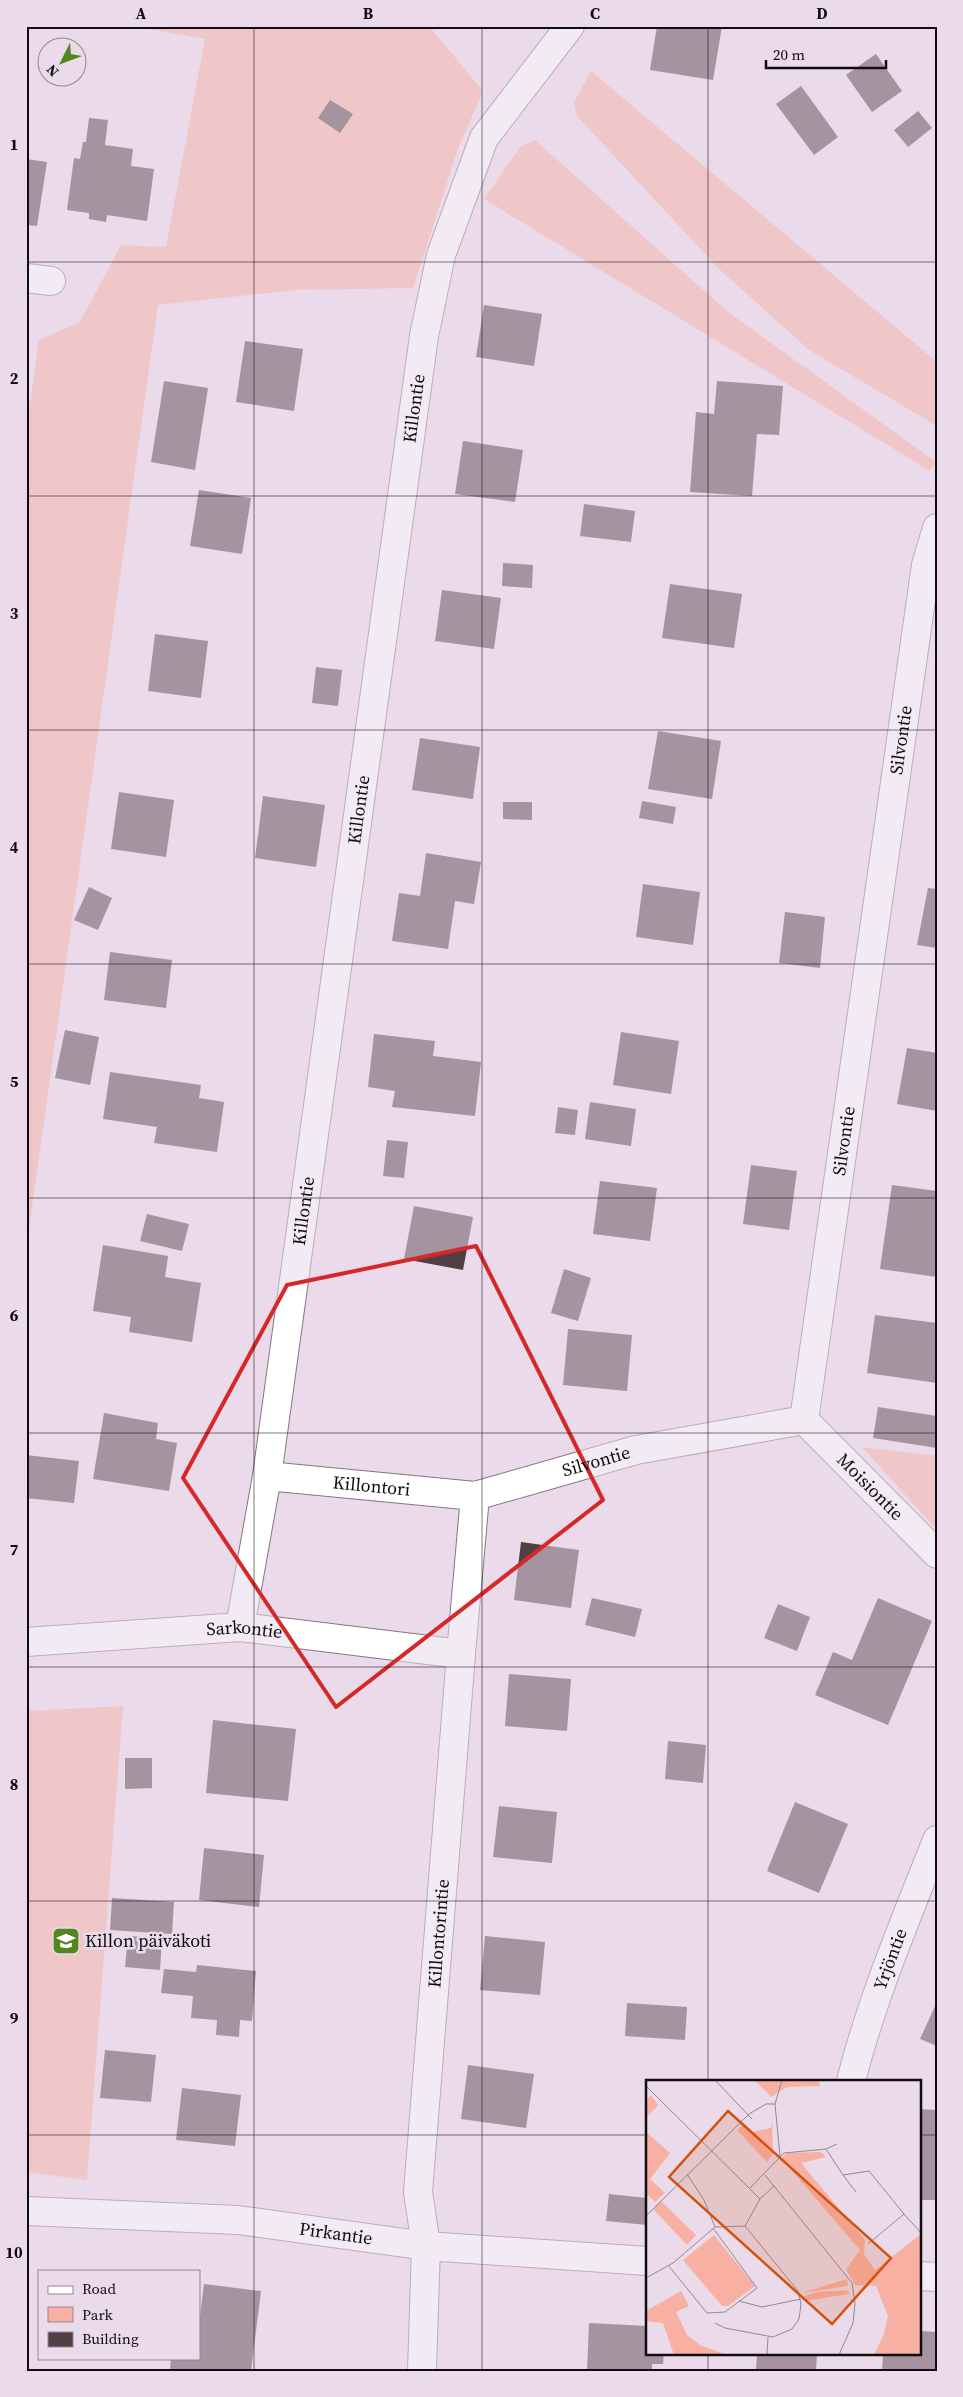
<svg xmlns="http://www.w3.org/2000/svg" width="963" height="2397" font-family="'Source Serif 4',serif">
	<rect width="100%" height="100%" fill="#eadaea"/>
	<path fill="#f8b0a2" d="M131 26H429L483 91 458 149 413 288 296 290 158 305 26 1251V431L39 340 80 322 121 245 166 247 205 39Z
		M591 71 937 362V426L809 350 719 269 577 116 574 102Z
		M535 140 728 312 936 462 930 471 484 199 521 146Z
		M862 1447 937 1456V1530Z
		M123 1706 87 2180 26 2172V1711Z"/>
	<path fill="#523f45" d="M657 26H722L713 80 650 70Z
		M876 54 902 91 872 112 846 75Z
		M801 86 838 137 814 155 776 104Z
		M330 100 353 114 340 133 318 118Z
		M918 111 932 128 908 147 894 130Z
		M89 118 108 120 105 145 133 149 131 166 154 169 147 221 107 215 106 222 89 219V213L67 210 74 158 80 159 83 142H86Z
		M26 159 47 162 37 226 26 225Z
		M484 305 542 314 534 366 476 357Z
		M245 341 303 349 294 411 236 402Z
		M164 381 208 388 195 470 151 462Z
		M717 381 783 386 779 435 757 434 752 496 690 492 696 412 714 414Z
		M463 441 523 450 515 502 455 494Z
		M199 490 251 498 242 554 190 546Z
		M584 504 635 511 631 542 580 536Z
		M503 563 533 565 532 588 502 586Z
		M670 584 742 594 734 648 662 638Z
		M442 590 501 598 494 649 435 641Z
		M155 634 208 641 201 698 148 691Z
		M316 667 342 670 338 706 312 703Z
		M658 731 721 741 712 799 648 789Z
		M420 738 480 747 473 799 412 790Z
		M119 792 174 800 166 857 111 849Z
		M263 796 325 805 316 867 255 858Z
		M642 801 676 807 673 824 639 818Z
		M503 802H532V820L503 819Z
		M426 853 481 862 474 904 455 901 448 949 392 941 399 893 420 896Z
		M643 884 700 892 693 945 636 937Z
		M89 887 112 898 98 930 74 920Z
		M928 888 937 889V948L917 945Z
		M785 912 825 917 820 968 779 963Z
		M110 952 172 960 166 1008 104 1000Z
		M65 1030 99 1037 90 1085 55 1078Z
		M621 1032 679 1041 671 1094 613 1085Z
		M374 1034 435 1041 433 1056 481 1062 475 1116 392 1107 395 1091 368 1087Z
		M907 1048 937 1053V1111L897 1104Z
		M110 1072 201 1085 199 1098 224 1102 217 1152 154 1143 157 1127 103 1119Z
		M590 1102 636 1109 631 1146 585 1139Z
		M558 1107 578 1110 575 1135 555 1133Z
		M387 1140 408 1142 404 1178 383 1176Z
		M751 1165 797 1171 789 1230 743 1224Z
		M600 1181 657 1188 650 1241 593 1234Z
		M892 1185 937 1191V1277L880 1269Z
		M414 1206 473 1217 463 1270 404 1259Z
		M147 1214 189 1224 182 1251 140 1241Z
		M103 1245 168 1256 165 1277 201 1283 192 1342 129 1332 131 1317 93 1311Z
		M564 1269 591 1278 578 1321 551 1313Z
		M875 1315 937 1323V1383L867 1373Z
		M568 1329 632 1335 627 1391 563 1385Z
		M878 1407 937 1416V1448L873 1438Z
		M104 1413 158 1423 156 1439 177 1443 169 1491 93 1479Z
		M26 1455 79 1461 74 1503 26 1498Z
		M521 1542 579 1550 571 1608 514 1600Z
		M592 1598 642 1609 635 1637 585 1625Z
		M878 1598 932 1621 888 1725 815 1695 833 1652 852 1660Z
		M778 1604 810 1617 797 1651 764 1638Z
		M509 1674 571 1679 567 1731 505 1726Z
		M213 1720 296 1729 288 1801 206 1793Z
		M668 1741 706 1745 703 1783 665 1779Z
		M125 1758H152V1788L125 1789Z
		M795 1802 848 1824 819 1893 767 1871Z
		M499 1806 557 1812 552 1863 493 1857Z
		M204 1848 264 1855 259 1907 199 1900Z
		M112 1898 174 1902 172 1934 110 1930Z
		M128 1936 162 1938 160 1970 125 1967Z
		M485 1936 545 1942 540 1995 480 1990Z
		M197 1965 256 1971 252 2021 240 2020 239 2037 216 2035 217 2020 191 2018 193 1996 161 1993 164 1969 196 1972Z
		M937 2002V2046L920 2039Z
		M627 2003 687 2007 685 2040 625 2036Z
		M105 2050 156 2055 151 2102 100 2098Z
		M468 2065 534 2074 526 2128 461 2119Z
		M182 2088 241 2095 235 2146 176 2140Z
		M919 2109 937 2110V2200H919Z
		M609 2194 647 2198V2225L606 2221Z
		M204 2284 261 2291 251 2371H170L171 2358H199V2325Z
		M589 2323 647 2326V2353H664L663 2364H652V2371H587Z
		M919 2331 937 2332V2371H882L883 2353H919Z
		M757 2353H817L816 2371H756Z"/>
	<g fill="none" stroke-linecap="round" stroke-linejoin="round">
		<defs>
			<g id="minor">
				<path d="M26 278 51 281"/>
				<path id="s1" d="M804 1420 937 1554"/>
				<path id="s2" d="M267 1476 475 1496 636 1450 804 1420 926 565 937 528"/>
				<path id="s3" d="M240 1627 267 1476 424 336 441 255 484 138 570 26"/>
				<path id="s4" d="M26 1642 240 1627 461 1654 475 1496"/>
				<path id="s5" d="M851 2081C872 1998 906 1919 937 1840"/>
				<path id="s6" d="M26 2211 238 2220 426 2246 647 2261"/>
				<path d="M919 2276 937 2277"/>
			</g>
			<g id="tertiary">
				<path id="s7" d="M422 2371 426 2246 418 2192 461 1654"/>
			</g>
		</defs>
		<use href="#minor" stroke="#847685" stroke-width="30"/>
		<use href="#tertiary" stroke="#847685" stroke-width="30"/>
		<use href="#minor" stroke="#fff" stroke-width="28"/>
		<use href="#tertiary" stroke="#fff" stroke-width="28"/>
	</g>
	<path d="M0 0H963V2397H0ZM476 1246 603 1500 336 1707 183 1478 287 1285Z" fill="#eadaea" fill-opacity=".55" fill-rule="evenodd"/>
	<path fill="none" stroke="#d62828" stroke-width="4" stroke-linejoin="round" d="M476 1246 603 1500 336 1707 183 1478 287 1285Z"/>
	<path fill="none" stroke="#110c12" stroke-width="1" stroke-opacity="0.55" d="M254 26V2371M482 26V2371M708 26V2081M26 262H937M26 496H937M26 730H937M26 964H937M26 1198H937M26 1433H937M26 1667H937M26 1901H937M26 2135H647M919 2135H937M708 2353V2371"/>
	<defs>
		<symbol id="school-square" viewBox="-11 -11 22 22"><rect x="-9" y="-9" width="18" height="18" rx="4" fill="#53861c" stroke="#eadaea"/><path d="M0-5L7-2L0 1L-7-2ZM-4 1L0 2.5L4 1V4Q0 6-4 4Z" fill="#fff"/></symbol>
	</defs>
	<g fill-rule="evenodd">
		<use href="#school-square" x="50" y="1925" width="32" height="32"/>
	</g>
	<g text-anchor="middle" stroke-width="5" stroke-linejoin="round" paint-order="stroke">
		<g font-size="18" fill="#110c12" stroke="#eadaea">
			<text dy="6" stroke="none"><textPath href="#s3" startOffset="1231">Killontie</textPath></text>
			<text dy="6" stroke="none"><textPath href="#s2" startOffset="1234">Silvontie</textPath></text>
			<text dy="6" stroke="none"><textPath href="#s3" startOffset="826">Killontie</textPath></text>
			<text dy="6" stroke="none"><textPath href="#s2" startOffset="829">Silvontie</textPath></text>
			<text dy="6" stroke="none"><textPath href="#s3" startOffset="421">Killontie</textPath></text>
			<text dy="6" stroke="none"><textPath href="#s2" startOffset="335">Silvontie</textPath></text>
			<text dy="6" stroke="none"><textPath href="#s2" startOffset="105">Killontori</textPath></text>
			<text dy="6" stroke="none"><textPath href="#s1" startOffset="94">Moisiontie</textPath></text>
			<text dy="6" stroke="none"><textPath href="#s4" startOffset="219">Sarkontie</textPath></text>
			<text dy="6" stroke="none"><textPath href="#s7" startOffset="439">Killontorintie</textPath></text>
			<text dy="6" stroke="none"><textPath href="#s5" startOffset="128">Yrjöntie</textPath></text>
			<text dy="6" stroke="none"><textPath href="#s6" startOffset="311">Pirkantie</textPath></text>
		</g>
		<g font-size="18" fill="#110c12" stroke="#eadaea" text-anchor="start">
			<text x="85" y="1947">Killon päiväkoti</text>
		</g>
	</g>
	<g transform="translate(646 2080)">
		<rect width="275" height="275" fill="#eadaea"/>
		<path d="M109 0H172L174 6 141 7 125 17ZM5 15 12 25 0 38V20ZM126 39 127 74 121 82 91 50 99 44 106 52 125 48ZM0 52 24 73 4 99 19 113 9 122 0 113ZM175 72 180 77 155 83 219 160 218 174 229 190 275 154V275H228L238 254 242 236 230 206 209 205 200 189 214 170 135 78 142 73ZM15 121 50 155 41 165 7 129ZM68 155 109 206 82 226H76L37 180ZM201 199 202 206 156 213ZM201 210 204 214 157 221 156 217 171 212ZM35 211 43 226 30 232 41 255 54 265 81 275H28L17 243 0 241V231Z" fill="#f8b0a2"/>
		<path fill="none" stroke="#938894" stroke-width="1" d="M69 0 106 39M0 6 114 119M129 24 134 76M129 24 136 0M180 69 197 95 223 91 258 134 222 164M41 94 58 120 69 147M119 95 206 203 209 223 207 243 193 275M197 95 210 112M104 108 138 73 180 69 191 64M258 134 275 153M0 136 103 34 120 24H129M22 185 61 233 79 232 111 208 67 148M0 198 27 183 69 147 99 146M93 221 116 227 155 219M69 243 79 248 127 257 146 249 153 239 155 224 152 211 99 146 114 119 128 106M121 275 122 257"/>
		<path fill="#d2510d" fill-opacity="0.15" stroke="#d2510d" stroke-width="2.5" d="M82 31 245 178 186 244 23 97Z"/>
		<rect width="275" height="275" fill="none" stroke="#110c12" stroke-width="2.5"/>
	</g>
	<rect width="963" height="2397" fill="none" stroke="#eadaea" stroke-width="55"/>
	<rect x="38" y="2270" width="162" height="90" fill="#eadaea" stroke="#938894"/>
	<rect x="48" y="2286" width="25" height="8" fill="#ffffff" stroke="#938894"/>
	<text x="82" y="2294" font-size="15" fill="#110c12">Road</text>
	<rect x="48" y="2307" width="25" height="15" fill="#f8b0a2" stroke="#938894"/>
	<text x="82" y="2320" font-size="15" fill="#110c12">Park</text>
	<rect x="48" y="2332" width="25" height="15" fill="#523f45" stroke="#938894"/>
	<text x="82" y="2344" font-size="15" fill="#110c12">Building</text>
	<g transform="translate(62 62) rotate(228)"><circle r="24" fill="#eadaea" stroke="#938894"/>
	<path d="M0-4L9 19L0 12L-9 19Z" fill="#53861c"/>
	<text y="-8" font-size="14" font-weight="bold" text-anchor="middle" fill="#110c12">N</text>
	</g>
	<path d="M766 60v8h120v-8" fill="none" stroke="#110c12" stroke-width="2.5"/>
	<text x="773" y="60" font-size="15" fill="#110c12" stroke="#eadaea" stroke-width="4" paint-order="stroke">20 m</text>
	<rect x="28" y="28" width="908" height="2342" fill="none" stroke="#110c12" stroke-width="2"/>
	<g font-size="16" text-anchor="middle" font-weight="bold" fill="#110c12">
		<text x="141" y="19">A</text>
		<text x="368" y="19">B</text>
		<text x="595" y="19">C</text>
		<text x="822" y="19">D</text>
		<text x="14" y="150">1</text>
		<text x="14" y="384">2</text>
		<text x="14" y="619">3</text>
		<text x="14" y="853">4</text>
		<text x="14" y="1087">5</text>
		<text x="14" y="1321">6</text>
		<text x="14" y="1555">7</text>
		<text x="14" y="1790">8</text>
		<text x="14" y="2024">9</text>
		<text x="14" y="2258">10</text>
	</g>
</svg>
